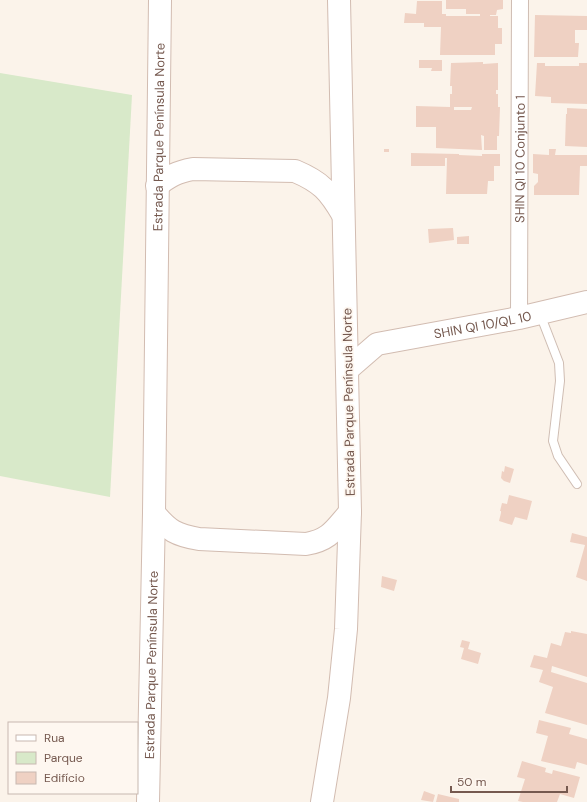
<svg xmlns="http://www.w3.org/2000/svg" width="587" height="802" font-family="'DM Sans',sans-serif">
	<rect width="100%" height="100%" fill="#fbf3ea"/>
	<path fill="#d8e9c9" d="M0 73 132 95 110 497 0 476Z"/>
	<path fill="#efd1c3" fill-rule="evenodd" d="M446 0H503V9L497 10 496 15H490V16H498V28H502V44H495V55H440L441 27H424V23H404L405 13 416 14 417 1H442V14H446V16H480V14H466V9H446Z
		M535 15 587 16V30H575V43H579L578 57H534Z
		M419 60H442V71H431L432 68H419Z
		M483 62V64L498 63V90H496V94H498V107H500L499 136H497V150H484V136L481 135 482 150 436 148V127H416V106L450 107V94H452V86H450L451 63ZM454 107H472L471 110H454Z
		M537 63H545V66H579V63H587V104L551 103V97L535 96Z
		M567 108 587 109V147L565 146 566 114H567Z
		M384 149H389V152H384Z
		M549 149H556L555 155H587V166H580L579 195H534V186L538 182V174L533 173V154L549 155Z
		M411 153 459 154V155L482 156V154H500V166H494V181H488L487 194H446L447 158H445V166H411Z
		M453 228 454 240 429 243 428 229Z
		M469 236V244H457V237Z
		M505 466 514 469 510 483 504 481 501 478 502 471 504 472Z
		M509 495 532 501 527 520 515 517 512 525 499 521 501 513V511H500L502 503 507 504Z
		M572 533 587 537V581L576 577 585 545 570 542Z
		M382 576 397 580 394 591 381 587Z
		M571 631 587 634V677L552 666 551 672 587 683V725L545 713 553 687 539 682 543 670 530 667 534 655 547 658 551 643 561 646 565 632 571 633Z
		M462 640 470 642 468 649 481 653 478 664 461 659 464 648 460 647Z
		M539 720 571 728 569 734 587 739V765L577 762 575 769 541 761 548 736 536 733Z
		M522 761 546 768 545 772 552 774 553 770 580 777 574 798 560 794 557 802H523L518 801 525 779 517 777Z
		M424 791 435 795 433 802 421 800Z
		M438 794 459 799V802H436Z"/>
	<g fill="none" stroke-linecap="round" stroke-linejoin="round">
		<defs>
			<path id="lane" d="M540 314 559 363 560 381 553 441 558 456 577 484"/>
			<g id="street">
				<path id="s1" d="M519 318 520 0"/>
			</g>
			<g id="secondary">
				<path d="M157 186C169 176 177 172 193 169L295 171C321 182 329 191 343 215"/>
				<path id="s2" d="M347 370 377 344 519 318 587 302"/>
				<path d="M154 513C169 531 176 535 199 539L306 544C330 540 335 529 350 512"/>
				<path id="s3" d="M148 802 154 513 160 0"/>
				<path d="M322 802 339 698 346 629 350 512 339 0"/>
			</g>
		</defs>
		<use href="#lane" stroke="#cfbdb3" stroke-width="10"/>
		<use href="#street" stroke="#cfbdb3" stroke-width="18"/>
		<use href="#secondary" stroke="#d2bcb1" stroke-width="24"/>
		<use href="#lane" stroke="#fff" stroke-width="8"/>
		<use href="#street" stroke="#fff" stroke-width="16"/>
		<use href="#secondary" stroke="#fff" stroke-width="22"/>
	</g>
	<g text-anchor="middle" stroke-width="3.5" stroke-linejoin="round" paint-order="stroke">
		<g font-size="13" fill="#75594f" stroke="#fef7f0">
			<text dy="5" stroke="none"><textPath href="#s3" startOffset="665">Estrada Parque Península Norte</textPath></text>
			<text dy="5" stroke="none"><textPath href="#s1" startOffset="159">SHIN QI 10 Conjunto 1</textPath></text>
			<text dy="5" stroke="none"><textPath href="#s2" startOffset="147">SHIN QI 10/QL 10</textPath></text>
			<text transform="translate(348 402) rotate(-91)" y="5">Estrada Parque Península Norte</text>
			<text dy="5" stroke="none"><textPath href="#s3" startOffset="137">Estrada Parque Península Norte</textPath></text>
		</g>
	</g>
	<rect x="8" y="722" width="130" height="72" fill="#fef7f0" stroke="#c7b8b0"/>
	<rect x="16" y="735" width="20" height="6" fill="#ffffff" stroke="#c7b8b0"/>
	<text x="44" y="742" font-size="12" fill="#75594f">Rua</text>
	<rect x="16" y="752" width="20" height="12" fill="#d8e9c9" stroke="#c7b8b0"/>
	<text x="44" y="762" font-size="12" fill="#75594f">Parque</text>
	<rect x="16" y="772" width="20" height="12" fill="#efd1c3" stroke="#c7b8b0"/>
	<text x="44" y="782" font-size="12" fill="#75594f">Edifício</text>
	<path d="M451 786v6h116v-6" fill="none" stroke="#75594f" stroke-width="2"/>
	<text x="457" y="786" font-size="12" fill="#75594f" stroke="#fef7f0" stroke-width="3" paint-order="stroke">50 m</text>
</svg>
